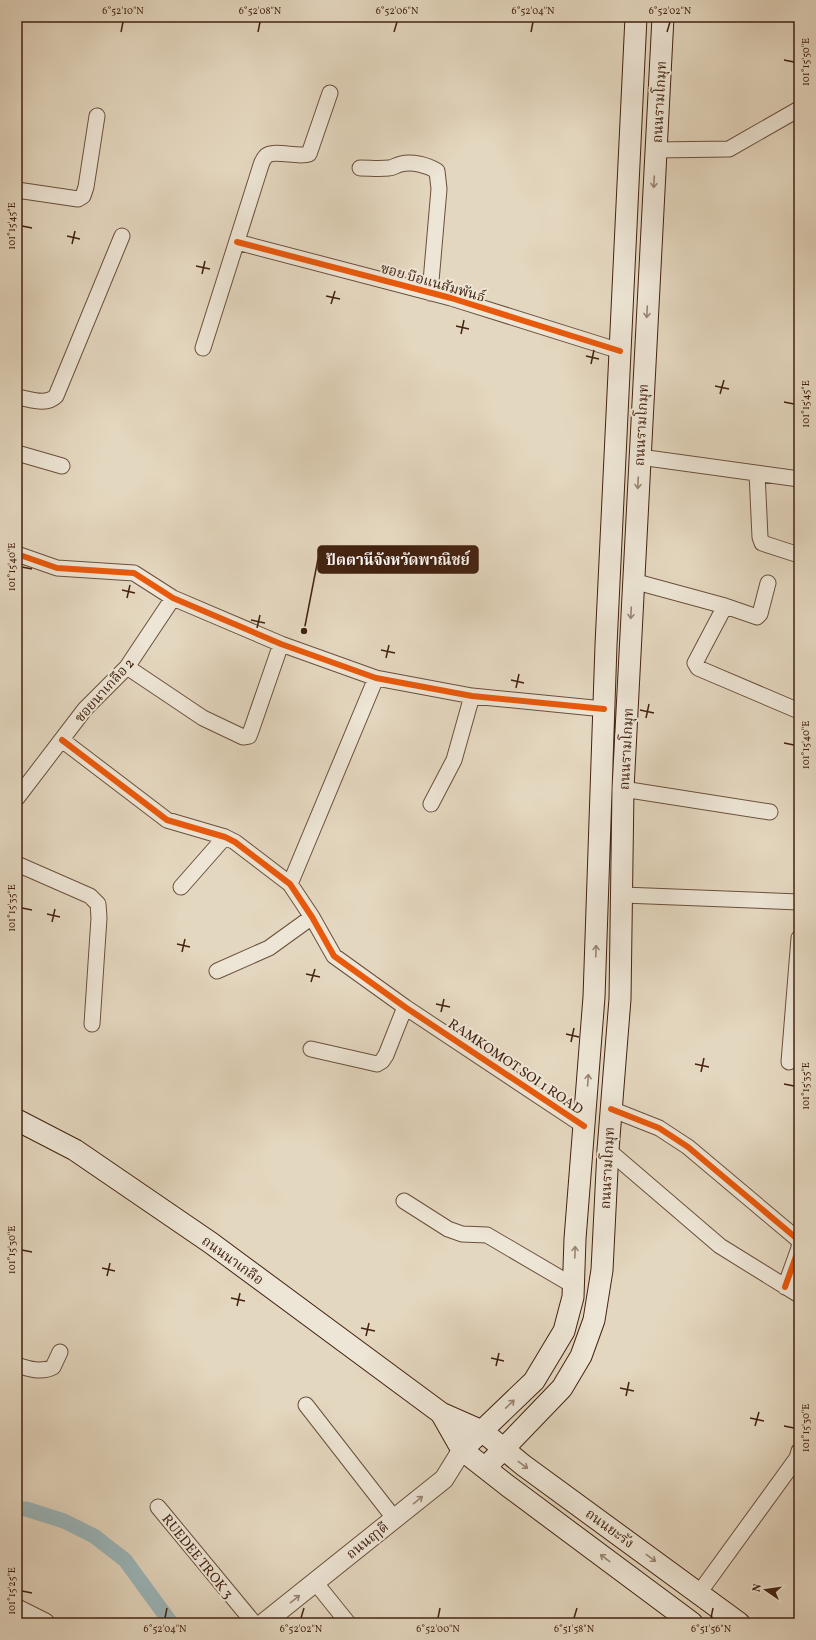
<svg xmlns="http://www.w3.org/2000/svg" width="816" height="1640" font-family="Vollkorn,'Noto Serif Thai',serif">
	<rect width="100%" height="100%" fill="#e4d7bf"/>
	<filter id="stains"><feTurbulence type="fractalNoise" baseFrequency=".005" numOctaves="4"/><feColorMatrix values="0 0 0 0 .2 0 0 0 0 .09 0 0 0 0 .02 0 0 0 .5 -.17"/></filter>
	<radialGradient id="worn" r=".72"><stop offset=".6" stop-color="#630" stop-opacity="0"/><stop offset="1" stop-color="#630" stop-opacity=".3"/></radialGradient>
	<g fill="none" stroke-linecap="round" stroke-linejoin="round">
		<path stroke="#9ab7bc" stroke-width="15" d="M17 1509H26L64 1521 94 1536 125 1560 171 1623"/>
		<defs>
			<path id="minor" d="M656 150 729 149 799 109
				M360 168C370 168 379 169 389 168 393 168 396 165 401 164 412 161 427 165 437 171L439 189 430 293
				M17 190 78 199 83 196 86 187 97 116
				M237 242 451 298 620 351
				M203 348 261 165C262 162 264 158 266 156 274 149 298 158 309 154L330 93
				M17 397C30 399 46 406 56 396L122 236
				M17 453 62 466
				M640 457 799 479
				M757 473 760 537 762 543 799 555
				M17 554 57 568 134 573 173 598 281 644 376 678 472 696 604 709
				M633 581 725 606 695 663 698 668 799 711
				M725 606 757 617 760 614 768 583
				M127 667 203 718 243 737 249 736 252 728 281 644
				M62 740 167 820 225 837 235 842 290 884 312 917 334 956 405 1007 584 1126
				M623 789 770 812
				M17 798 85 709 127 667 173 598
				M431 804 454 760 472 696
				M17 864 90 896 98 904 99 918 92 1024
				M290 884 376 678
				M181 887 225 837
				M623 895 799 902
				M217 971 269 948 312 917
				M311 1049 377 1064 382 1061 386 1055 405 1007
				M789 1062 799 938
				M611 1109 659 1128 688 1147 795 1237 799 1241V1248L785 1287
				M608 1150 720 1246 799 1295
				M404 1201 448 1229 462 1234 487 1235 574 1286
				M17 1365C29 1369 41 1373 53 1367L60 1352
				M306 1405 394 1518
				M158 1507 254 1623
				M315 1582 348 1623
				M699 1593 797 1458 799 1451"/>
			<path id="tertiary" d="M17 1609 45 1623
				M264 1623 444 1479 462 1450"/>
			<path id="secondary" d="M17 1120 75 1150 211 1243 441 1413 482 1431 523 1465 739 1623
				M441 1413 462 1450 508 1486 692 1623
				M462 1450 534 1381 564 1331 573 1297 575 1239 594 997 606 645 636 17
				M485 1468 562 1388 581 1356 594 1320 602 1270 608 1150 620 999 623 789 663 17"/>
		</defs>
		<use href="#minor" stroke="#6b4f3c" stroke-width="17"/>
		<use href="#tertiary" stroke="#6b4f3c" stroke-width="21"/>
		<use href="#secondary" stroke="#432210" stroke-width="23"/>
		<use href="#minor" stroke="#ede5d5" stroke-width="15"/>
		<use href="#tertiary" stroke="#ede5d5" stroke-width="19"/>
		<use href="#secondary" stroke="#ede5d5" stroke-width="21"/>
		<defs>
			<path id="cycleway" d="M237 242 451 298 620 351
				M17 554 57 568 134 573 173 598 281 644 376 678 472 696 604 709
				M62 740 167 820 225 837 235 842 290 884 312 917 334 956 405 1007 584 1126
				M611 1109 659 1128 688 1147 795 1237 799 1241V1248L785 1287"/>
		</defs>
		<use href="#cycleway" stroke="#ede5d5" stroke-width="8"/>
		<use href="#cycleway" stroke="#e8590c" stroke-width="6"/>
	</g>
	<defs><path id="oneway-shaft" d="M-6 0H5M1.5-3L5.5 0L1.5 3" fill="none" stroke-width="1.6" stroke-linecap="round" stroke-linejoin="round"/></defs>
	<g stroke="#988472">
		<use href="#oneway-shaft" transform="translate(654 182) rotate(93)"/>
		<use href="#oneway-shaft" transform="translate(647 312) rotate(93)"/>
		<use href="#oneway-shaft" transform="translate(638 483) rotate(93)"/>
		<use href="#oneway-shaft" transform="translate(631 613) rotate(93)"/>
		<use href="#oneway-shaft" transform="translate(596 951) rotate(-88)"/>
		<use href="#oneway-shaft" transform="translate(588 1080) rotate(-86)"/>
		<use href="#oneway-shaft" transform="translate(575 1252) rotate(-88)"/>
		<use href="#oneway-shaft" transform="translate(510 1404) rotate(-44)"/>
		<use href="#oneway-shaft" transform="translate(523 1465) rotate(37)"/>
		<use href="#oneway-shaft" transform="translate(418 1500) rotate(-39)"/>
		<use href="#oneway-shaft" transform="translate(605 1558) rotate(-143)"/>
		<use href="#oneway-shaft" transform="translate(651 1558) rotate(36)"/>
		<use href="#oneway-shaft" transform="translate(295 1599) rotate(-39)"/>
	</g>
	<path fill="none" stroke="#432210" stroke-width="1.5" d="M121 32 123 22M258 32 260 22M394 32 397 22M531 32 533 22M667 32 670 22M784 60 794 62M22 226 32 228M67 236 80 239M72 244 75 231M196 266 210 269M202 274 205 261M326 296 340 299M331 304 335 291M456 326 469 329M461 334 464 320M586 356 599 359M591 364 594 350M715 386 729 389M720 394 724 380M784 402 794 404M22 567 32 569M122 590 135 593M127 598 130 585M251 620 265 623M257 628 260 615M381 650 395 653M386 658 389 645M511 680 524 683M516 688 519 674M640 710 654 713M646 718 649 704M784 743 794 745M22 908 32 910M47 914 60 917M52 922 55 909M177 944 190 947M182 952 185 939M306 974 320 977M311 982 315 969M436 1004 450 1007M441 1012 444 999M566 1034 579 1037M571 1042 574 1028M695 1064 709 1067M701 1072 704 1058M784 1084 794 1086M22 1250 32 1252M102 1268 115 1271M107 1276 110 1263M231 1298 245 1301M237 1306 240 1293M361 1328 375 1331M366 1336 369 1323M491 1358 504 1361M496 1366 499 1353M620 1388 634 1391M626 1396 629 1382M750 1418 764 1421M755 1426 759 1412M784 1426 794 1428M22 1591 32 1593M165 1618 167 1608M301 1618 304 1608M438 1618 440 1608M574 1618 577 1608M711 1618 713 1608"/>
	<g text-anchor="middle" stroke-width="4" stroke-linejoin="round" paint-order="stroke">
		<g font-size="14" fill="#432210" stroke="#ede5d5">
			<text transform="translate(659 102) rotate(-87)" y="5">ถนนรามโกมุท</text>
			<text transform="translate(433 282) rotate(16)" y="5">ซอย บือแนสัมพันธ์</text>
			<text transform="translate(641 425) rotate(-87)" y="5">ถนนรามโกมุท</text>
			<text transform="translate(104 690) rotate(-48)" y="5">ซอยนาเกลือ 2</text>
			<text transform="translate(626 749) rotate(-87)" y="5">ถนนรามโกมุท</text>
			<text transform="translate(516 1066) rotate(34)" y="5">RAMKOMOT SOI 1 ROAD</text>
			<text transform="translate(607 1168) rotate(-87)" y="5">ถนนรามโกมุท</text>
			<text transform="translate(233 1260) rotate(36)" y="5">ถนนนาเกลือ</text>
			<text transform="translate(610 1528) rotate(36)" y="5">ถนนยะรัง</text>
			<text transform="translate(367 1540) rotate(-39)" y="5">ถนนฤๅดี</text>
			<text transform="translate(198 1556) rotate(51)" y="5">RUEDEE TROK 3</text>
		</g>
	</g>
	<path fill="none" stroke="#432210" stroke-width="1.5" d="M304 631L318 559"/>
	<circle fill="#432210" stroke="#ede5d5" stroke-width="1.5" cx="304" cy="631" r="4"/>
	<rect fill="#432210" stroke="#432210" stroke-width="1.5" x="318" y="546" width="160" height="27" rx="4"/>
	<g font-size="15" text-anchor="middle" font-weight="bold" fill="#fff">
		<text x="398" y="565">ปัตตานีจังหวัดพาณิชย์</text>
	</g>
	<rect width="816" height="1640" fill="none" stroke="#e4d7bf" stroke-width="44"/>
	<g transform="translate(766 1590) rotate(283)" stroke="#ede5d5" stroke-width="3" paint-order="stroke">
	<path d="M0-3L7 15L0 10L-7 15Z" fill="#432210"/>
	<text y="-6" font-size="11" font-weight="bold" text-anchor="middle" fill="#432210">N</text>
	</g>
	<rect x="22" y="22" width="772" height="1596" fill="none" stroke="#432210" stroke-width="1.5"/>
	<g font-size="10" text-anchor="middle" fill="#432210">
		<text x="123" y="14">6°52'10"N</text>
		<text x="260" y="14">6°52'08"N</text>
		<text x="397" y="14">6°52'06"N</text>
		<text x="533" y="14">6°52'04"N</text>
		<text x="670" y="14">6°52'02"N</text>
		<text transform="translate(805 62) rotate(-90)" y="4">101°15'50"E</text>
		<text transform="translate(11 226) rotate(-90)" y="4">101°15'45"E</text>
		<text transform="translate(805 404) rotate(-90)" y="4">101°15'45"E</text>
		<text transform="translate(11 567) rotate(-90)" y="4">101°15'40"E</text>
		<text transform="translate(805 745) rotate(-90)" y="4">101°15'40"E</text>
		<text transform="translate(11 908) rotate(-90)" y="4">101°15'35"E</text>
		<text transform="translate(805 1086) rotate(-90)" y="4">101°15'35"E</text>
		<text transform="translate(11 1250) rotate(-90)" y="4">101°15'30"E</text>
		<text transform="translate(805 1428) rotate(-90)" y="4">101°15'30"E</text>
		<text transform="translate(11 1591) rotate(-90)" y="4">101°15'25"E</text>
		<text x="165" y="1632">6°52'04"N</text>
		<text x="301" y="1632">6°52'02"N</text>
		<text x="438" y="1632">6°52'00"N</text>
		<text x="574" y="1632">6°51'58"N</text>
		<text x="711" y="1632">6°51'56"N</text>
	</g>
	<rect width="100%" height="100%" filter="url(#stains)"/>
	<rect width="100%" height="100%" fill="url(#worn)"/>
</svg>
